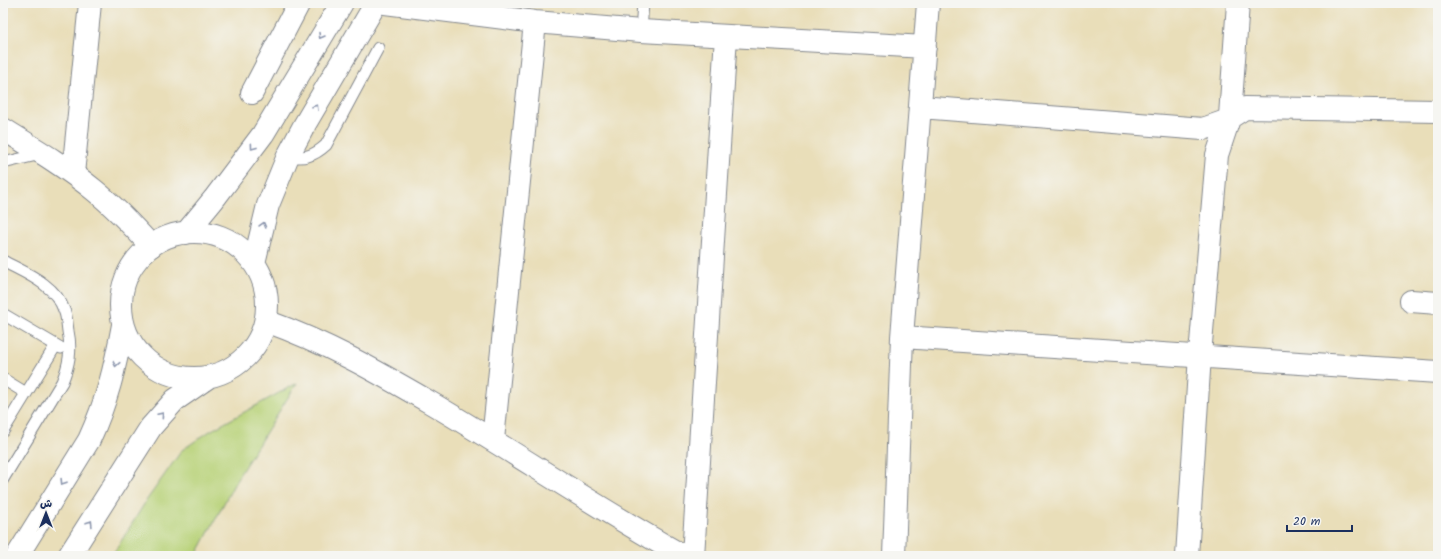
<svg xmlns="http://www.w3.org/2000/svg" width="1441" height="559" font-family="Kalam,'Playpen Sans Arabic',sans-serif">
	<rect width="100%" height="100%" fill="#f6f6f2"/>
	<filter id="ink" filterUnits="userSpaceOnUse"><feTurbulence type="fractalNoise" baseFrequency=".025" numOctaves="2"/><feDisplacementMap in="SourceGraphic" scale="8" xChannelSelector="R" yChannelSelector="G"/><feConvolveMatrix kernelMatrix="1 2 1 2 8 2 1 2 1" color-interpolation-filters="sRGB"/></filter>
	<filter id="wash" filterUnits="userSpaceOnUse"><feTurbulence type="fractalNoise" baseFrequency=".012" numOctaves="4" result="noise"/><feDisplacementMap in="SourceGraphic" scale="16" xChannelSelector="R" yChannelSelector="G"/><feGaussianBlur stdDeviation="0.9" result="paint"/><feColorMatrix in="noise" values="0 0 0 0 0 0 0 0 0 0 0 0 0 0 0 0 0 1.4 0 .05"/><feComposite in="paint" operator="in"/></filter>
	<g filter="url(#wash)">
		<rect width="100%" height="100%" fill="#e9deb9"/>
		<path fill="#b8d278" stroke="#6a806b" d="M297 383 238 477 196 556H112L146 501 182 450 210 431Z"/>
	</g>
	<g filter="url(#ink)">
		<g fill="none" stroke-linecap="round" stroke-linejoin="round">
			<defs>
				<path id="service" d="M641 31 643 3
					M288 156C304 159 314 156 326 145L378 48
					M3 163 41 154
					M3 261C25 273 55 284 64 310 67 316 67 324 68 331 72 350 69 365 62 382L3 479
					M3 314 61 348
					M3 379 26 393
					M3 431 56 345"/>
				<path id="minor" d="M385 3 535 22 641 31 925 47
					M252 93 299 3
					M920 107 1203 129 1223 122 1245 108 1438 111
					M3 129C34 148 66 167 94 190 115 207 133 226 151 246
					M73 174 90 3
					M1411 301 1438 303
					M266 321C327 343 376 371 431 403 516 453 597 508 683 556
					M902 337 1438 372
					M493 440 535 22
					M693 556 726 36
					M894 556 902 337 928 3
					M1187 556 1200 355 1217 155 1230 116 1238 3"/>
				<path id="tertiary" d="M121 305a73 73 0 1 1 146 0a73 73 0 1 1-146 0Z
					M186 233 214 199 263 134 342 3
					M254 263 268 205 288 156 305 124 376 3
					M17 556 89 440C107 401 115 368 123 325
					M69 556 151 427 175 400 207 378"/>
			</defs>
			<use href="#service" stroke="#82868c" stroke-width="13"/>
			<use href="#minor" stroke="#82868c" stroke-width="24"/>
			<use href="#tertiary" stroke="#82868c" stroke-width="24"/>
			<use href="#service" stroke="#fff" stroke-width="11"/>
			<use href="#minor" stroke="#fff" stroke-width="22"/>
			<use href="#tertiary" stroke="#fff" stroke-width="22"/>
		</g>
		<defs><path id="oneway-chevron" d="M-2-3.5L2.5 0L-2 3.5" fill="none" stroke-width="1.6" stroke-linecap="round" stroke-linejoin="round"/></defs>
		<g stroke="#8d97ae">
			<use href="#oneway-chevron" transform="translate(321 36) rotate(121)"/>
			<use href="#oneway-chevron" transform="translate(316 107) rotate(-58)"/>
			<use href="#oneway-chevron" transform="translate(253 147) rotate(126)"/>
			<use href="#oneway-chevron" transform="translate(263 225) rotate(-74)"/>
			<use href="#oneway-chevron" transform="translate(116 364) rotate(101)"/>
			<use href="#oneway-chevron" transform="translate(161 415) rotate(-49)"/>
			<use href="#oneway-chevron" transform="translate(63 482) rotate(122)"/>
			<use href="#oneway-chevron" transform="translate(90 523) rotate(-58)"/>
		</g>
	</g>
	<rect width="1441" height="559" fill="none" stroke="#f6f6f2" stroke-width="16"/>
	<g transform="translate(46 513)" stroke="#f6f6f2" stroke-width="3" paint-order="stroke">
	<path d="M0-3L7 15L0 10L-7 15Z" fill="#1b2f5e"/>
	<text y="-6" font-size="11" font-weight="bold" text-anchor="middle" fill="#1b2f5e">ش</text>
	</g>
	<path d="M1287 525v6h65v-6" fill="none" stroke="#1b2f5e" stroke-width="2"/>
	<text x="1293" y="525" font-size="12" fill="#1b2f5e" stroke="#f6f6f2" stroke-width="3" paint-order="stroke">20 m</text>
</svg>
